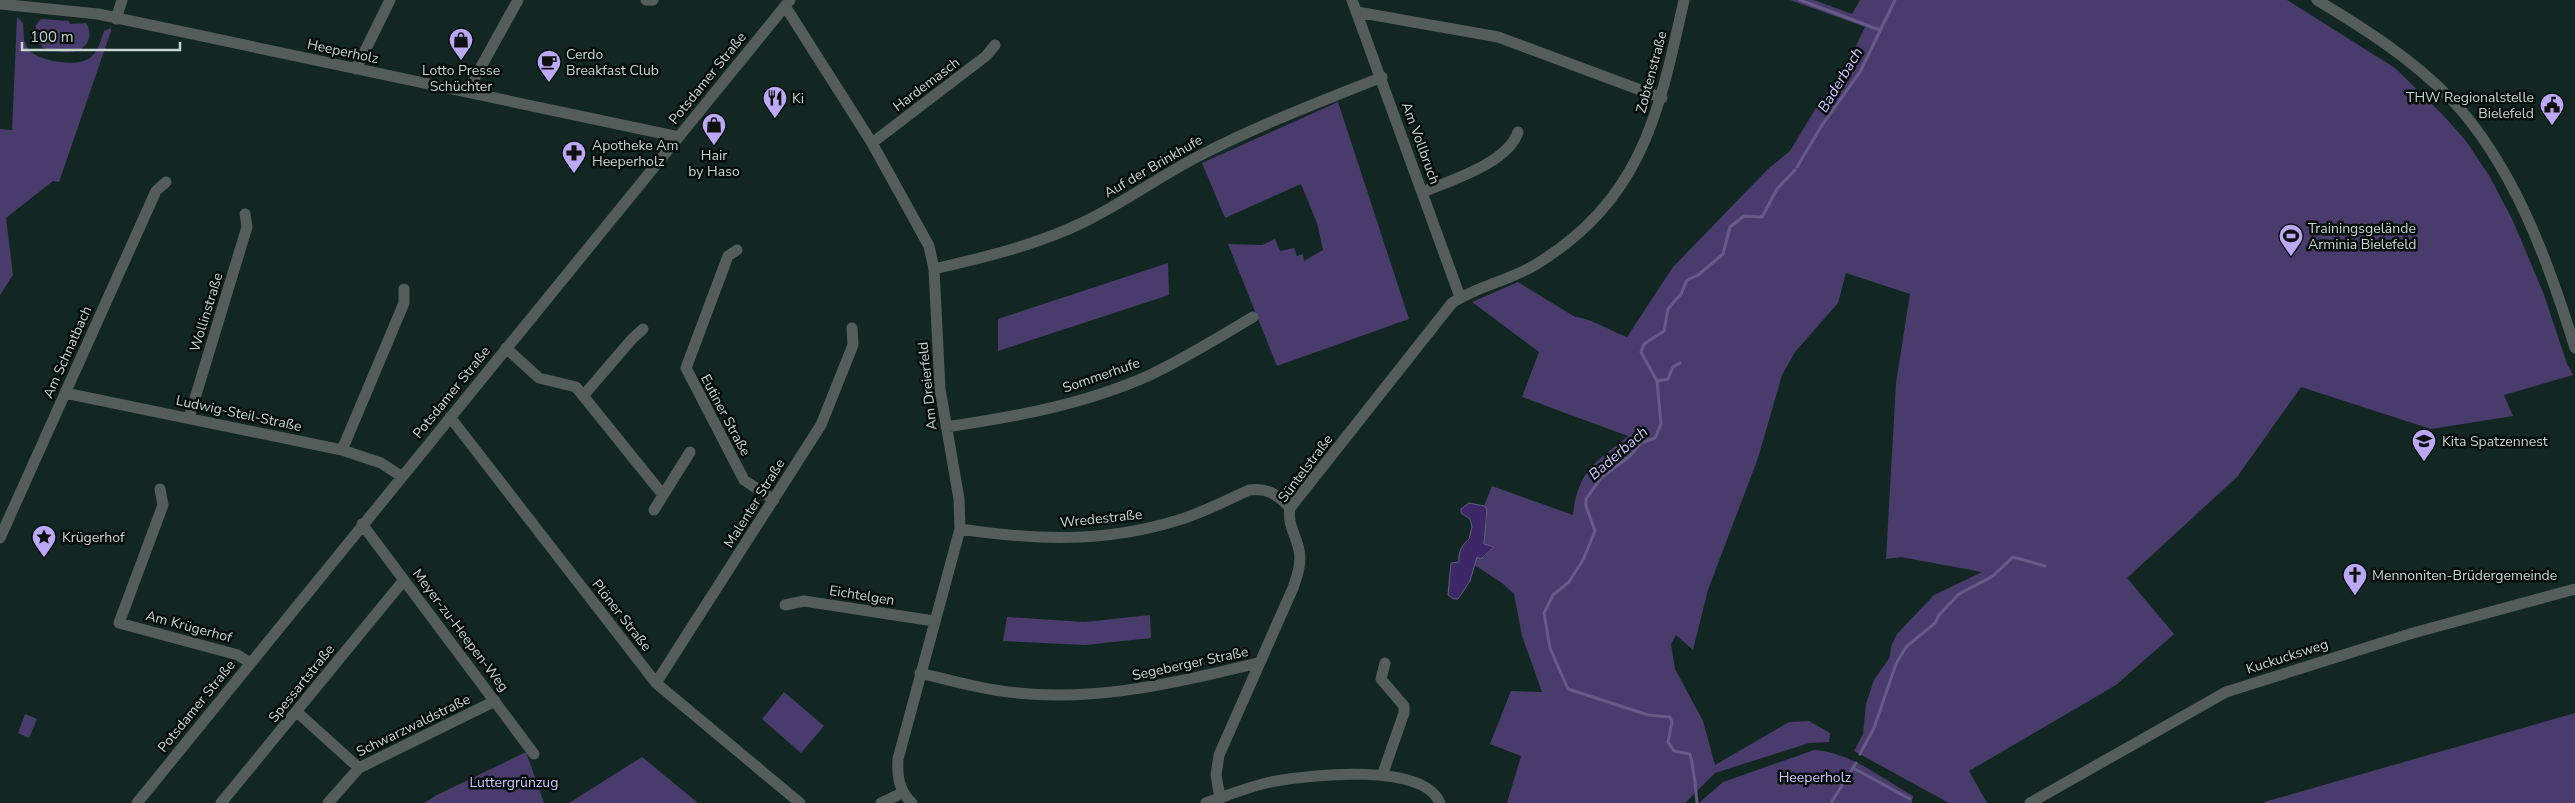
<svg xmlns="http://www.w3.org/2000/svg" width="2575" height="803" font-family="'Nunito Sans',sans-serif">
	<rect width="100%" height="100%" fill="#122722"/>
	<path fill="#493c6c" d="M1790 0H1814L1852 14 1860 0H2287L2395 68 2443 115 2466 141 2490 177 2513 221 2543 292 2567 364 2573 375 2504 395 2513 416 2431 429 2301 387 2237 477 2127 578 2174 634 2116 685 1969 771 1987 803H1949L1854 751 1863 734 1866 704 1874 680 1890 657 1891 646 1897 634 1934 595 1982 572 1901 557 1886 559 1896 383 1910 294 1846 273 1838 303 1795 352 1782 375 1758 458 1708 590 1693 650 1676 635 1671 644 1675 669 1703 721 1715 765 1789 722 1809 721 1830 733 1829 742 1809 743 1715 773 1685 803H1507L1521 756 1490 744 1511 691 1542 692 1522 636 1514 594 1502 583 1473 564 1477 556 1484 557 1491 550 1490 546 1484 544 1487 516 1484 506 1492 486 1573 515C1578 470 1595 463 1628 436L1522 397 1539 352 1472 302 1518 282 1575 317C1590 318 1611 331 1627 337L1673 267 1768 169 1790 151 1819 103 1844 71 1865 27Z
		M17 17 23 23 24 40 29 51C42 61 79 69 92 56 99 50 101 39 104 31L111 28V31L59 182 53 181 6 218 13 275 0 295V129L12 130Z
		M41 19 69 21 70 24 86 23C89 27 90 32 89 38 85 57 57 53 43 48L35 35 36 25Z
		M1338 102 1409 319 1277 366 1228 244 1262 245 1275 239 1280 251 1294 248 1297 256 1303 254 1304 261 1323 250 1317 223 1301 184 1225 218 1202 163Z
		M1168 263 1169 295 998 351V319Z
		M1150 615 1151 638 1085 645 1003 641 1007 617 1085 622Z
		M784 692 824 726 801 753 762 719Z
		M2575 713V803H2264V802Z
		M25 714 37 719 29 738 18 733Z
		M1814 750C1850 752 1883 779 1913 796L1912 803H1699L1723 782Z
		M526 752 544 803H424L437 795Z
		M642 757 698 803H569Z"/>
	<path fill="#3c2767" stroke="#665b86" d="M1469 503 1484 506 1487 509 1484 544 1494 547 1481 559 1477 557 1470 581 1458 599H1454L1448 595 1451 563 1459 562C1458 552 1462 545 1469 539L1472 527 1470 519 1461 513V509Z"/>
	<g fill="none" stroke-linecap="round" stroke-linejoin="round">
		<path stroke="#665b86" stroke-width="3" d="M1800 0 1880 30
			M1797 167 1822 125 1860 72 1895 0
			M1657 381 1668 379 1673 367 1680 363
			M1860 754 1874 728 1896 664 1906 647 1935 623 1939 615 1959 594 1993 576 2013 557 2045 566
			M1853 768 1910 799
			M1697 803C1696 786 1694 771 1690 754L1674 751 1668 742 1672 722 1670 717 1648 715 1568 689 1550 648 1544 613 1553 595 1569 582 1583 560 1595 531 1586 506V499L1601 478 1630 456 1641 443 1655 438 1661 424 1657 381 1641 352 1644 344 1664 331 1668 309 1681 294 1687 280 1698 275 1723 254 1730 227 1744 216 1762 217 1777 189 1795 170
			M1831 803 1856 763"/>
		<path stroke="#545d5a" stroke-width="11" d="M646 0H653
			M1352 0 1460 297
			M2317 0C2365 29 2411 58 2451 99 2513 164 2549 263 2575 348
			M0 4 98 14 679 137
			M785 6 872 143 929 246 934 269 940 389 959 499 960 529 898 759C897 777 899 791 912 803
			M1357 12 1498 37 1662 98
			M116 19 122 0
			M356 69 390 0
			M467 92 518 0
			M872 143 986 56 995 45
			M1423 192C1451 180 1508 163 1518 132
			M737 250 728 256 686 368 744 480 774 500
			M934 269C986 257 1037 245 1086 221 1124 202 1159 177 1197 157 1256 126 1320 102 1382 77
			M506 348 539 378 576 387 663 495
			M65 393 342 450 381 463 401 476
			M583 396 632 339 643 329
			M450 417 656 683 800 803
			M189 418 247 227 245 214
			M946 427C1015 417 1086 404 1150 375 1186 358 1219 337 1253 317
			M342 450 404 303V289
			M160 489 163 505 119 623 238 655 250 663
			M654 510 690 452
			M362 524 534 754
			M960 529C1033 540 1104 543 1175 521 1201 514 1225 501 1249 490 1267 487 1278 495 1290 508
			M0 538 156 191 166 182
			M785 605 804 601 934 621
			M920 673C945 679 970 686 995 690 1085 705 1171 684 1258 663
			M656 683 821 425 853 345 852 328
			M297 712 359 768
			M1383 773 1404 713V706L1381 679 1385 663
			M1220 798 1216 775 1219 755 1293 588C1297 576 1302 563 1299 550 1296 535 1287 524 1290 508L1452 303C1477 286 1508 281 1535 265 1642 200 1659 113 1684 0
			M137 803 790 0
			M221 803 404 580
			M328 803 359 768 495 701
			M881 803 902 793
			M1206 803C1229 795 1252 785 1276 781 1312 775 1423 762 1440 803
			M2030 803 2226 692 2413 633 2575 589"/>
	</g>
	<defs>
		<symbol id="shop-pin" viewBox="-11 -11 22 30"><path d="M0 17L-7.5 6A9.5 9.5 0 1 1 7.5 6Z" fill="#bca9f5" stroke="#060e0c"/><path d="M-5-2.5h2.3a2.7 3.5 0 0 1 5.4 0H5L5.5 6h-11ZM-1.5-2.5h3a1.5 2.3 0 0 0-3 0Z" fill="#111"/></symbol>
		<symbol id="cafe-pin" viewBox="-11 -11 22 30"><path d="M0 17L-7.5 6A9.5 9.5 0 1 1 7.5 6Z" fill="#bca9f5" stroke="#060e0c"/><path d="M-5.5-4.5H6V0H3Q3 3.5 0 3.5H-2.5Q-5.5 3.5-5.5 0ZM3-3.2v2h1.7v-2ZM-6 4.5H4V6H-6Z" fill="#111"/></symbol>
		<symbol id="restaurant-pin" viewBox="-11 -11 22 30"><path d="M0 17L-7.5 6A9.5 9.5 0 1 1 7.5 6Z" fill="#bca9f5" stroke="#060e0c"/><path d="M-5-6h1v4h1v-4h1v4h1v-4h1v5L-1.5 .5V6h-2V.5L-5-1ZM5-6V6H3V1.5H1.5Q1.5-4 5-6Z" fill="#111"/></symbol>
		<symbol id="civic-pin" viewBox="-11 -11 22 30"><path d="M0 17L-7.5 6A9.5 9.5 0 1 1 7.5 6Z" fill="#bca9f5" stroke="#060e0c"/><path d="M-.6-6.5H3V-4.5H.6V-3L4-1V1h2V6H-6V1h2V-1L-.6-3ZM-1.2 2.5V6h2.4V2.5Z" fill="#111"/></symbol>
		<symbol id="pharmacy-pin" viewBox="-11 -11 22 30"><path d="M0 17L-7.5 6A9.5 9.5 0 1 1 7.5 6Z" fill="#bca9f5" stroke="#060e0c"/><path d="M-2-6h4v4h4v4h-4v4h-4v-4h-4v-4h4Z" fill="#111"/></symbol>
		<symbol id="stadium-pin" viewBox="-11 -11 22 30"><path d="M0 17L-7.5 6A9.5 9.5 0 1 1 7.5 6Z" fill="#bca9f5" stroke="#060e0c"/><path d="M0-5a6.5 5 0 1 0 0 10a6.5 5 0 1 0 0-10ZM-3.5-1.8h7v3.6h-7Z" fill="#111"/></symbol>
		<symbol id="school-pin" viewBox="-11 -11 22 30"><path d="M0 17L-7.5 6A9.5 9.5 0 1 1 7.5 6Z" fill="#bca9f5" stroke="#060e0c"/><path d="M0-5L7-2L0 1L-7-2ZM-4 1L0 2.5L4 1V4Q0 6-4 4Z" fill="#111"/></symbol>
		<symbol id="sight-pin" viewBox="-11 -11 22 30"><path d="M0 17L-7.5 6A9.5 9.5 0 1 1 7.5 6Z" fill="#bca9f5" stroke="#060e0c"/><path d="M0-6L1.8-2.2L6-1.7L2.9 1.2L3.7 5.4L0 3.3L-3.7 5.4L-2.9 1.2L-6-1.7L-1.8-2.2Z" fill="#111"/></symbol>
		<symbol id="church-pin" viewBox="-11 -11 22 30"><path d="M0 17L-7.5 6A9.5 9.5 0 1 1 7.5 6Z" fill="#bca9f5" stroke="#060e0c"/><path d="M-1.2-6h2.4v3.5h3.3v2.4h-3.3V6h-2.4V-.1h-3.3v-2.4h3.3Z" fill="#111"/></symbol>
	</defs>
	<g fill-rule="evenodd">
		<use href="#shop-pin" x="447" y="26" width="28" height="38"/>
		<use href="#cafe-pin" x="535" y="48" width="28" height="38"/>
		<use href="#restaurant-pin" x="761" y="84" width="28" height="38"/>
		<use href="#civic-pin" x="2538" y="91" width="28" height="38"/>
		<use href="#shop-pin" x="700" y="111" width="28" height="38"/>
		<use href="#pharmacy-pin" x="560" y="139" width="28" height="38"/>
		<use href="#stadium-pin" x="2277" y="222" width="28" height="38"/>
		<use href="#school-pin" x="2410" y="427" width="28" height="38"/>
		<use href="#sight-pin" x="30" y="523" width="28" height="38"/>
		<use href="#church-pin" x="2341" y="561" width="28" height="38"/>
	</g>
	<g text-anchor="middle" stroke-width="5" stroke-linejoin="round" paint-order="stroke">
		<g font-size="14" fill="#c8d4d0" stroke="#060e0c">
			<text transform="translate(343 51) rotate(12)" y="5">Heeperholz</text>
			<text transform="translate(1651 72) rotate(-75)" y="5">Zobtenstraße</text>
			<text transform="translate(707 78) rotate(-51)" y="5">Potsdamer Straße</text>
			<text transform="translate(926 84) rotate(-37)" y="5">Hardemasch</text>
			<text transform="translate(1421 143) rotate(70)" y="5">Am Vollbruch</text>
			<text transform="translate(1153 166) rotate(-30)" y="5">Auf der Brinkhufe</text>
			<text transform="translate(206 312) rotate(-73)" y="5">Wollinstraße</text>
			<text transform="translate(67 352) rotate(-66)" y="5">Am Schnatbach</text>
			<text transform="translate(1101 375) rotate(-19)" y="5">Sommerhufe</text>
			<text transform="translate(927 386) rotate(-96)" y="5">Am Dreierfeld</text>
			<text transform="translate(451 392) rotate(-51)" y="5">Potsdamer Straße</text>
			<text transform="translate(239 413) rotate(12)" y="5">Ludwig-Steil-Straße</text>
			<text transform="translate(726 415) rotate(62)" y="5">Eutiner Straße</text>
			<text transform="translate(1305 468) rotate(-53)" y="5">Süntelstraße</text>
			<text transform="translate(754 503) rotate(-58)" y="5">Malenter Straße</text>
			<text transform="translate(1101 518) rotate(-6)" y="5">Wredestraße</text>
			<text transform="translate(862 595) rotate(9)" y="5">Eichtelgen</text>
			<text transform="translate(622 615) rotate(52)" y="5">Plöner Straße</text>
			<text transform="translate(189 626) rotate(15)" y="5">Am Krügerhof</text>
			<text transform="translate(461 630) rotate(53)" y="5">Meyer-zu-Heepen-Weg</text>
			<text transform="translate(2287 656) rotate(-18)" y="5">Kuckucksweg</text>
			<text transform="translate(1190 663) rotate(-12)" y="5">Segeberger Straße</text>
			<text transform="translate(301 683) rotate(-51)" y="5">Spessartstraße</text>
			<text transform="translate(196 706) rotate(-51)" y="5">Potsdamer Straße</text>
			<text transform="translate(413 725) rotate(-26)" y="5">Schwarzwaldstraße</text>
		</g>
		<g font-size="14" fill="#c8d4d0" stroke="#060e0c" text-anchor="start">
			<text x="566" y="59">Cerdo<tspan x="566" dy="16">Breakfast Club</tspan></text>
			<text x="461" y="75" text-anchor="middle">Lotto Presse<tspan x="461" dy="16">Schüchter</tspan></text>
			<text x="2534" y="102" text-anchor="end">THW Regionalstelle<tspan x="2534" dy="16">Bielefeld</tspan></text>
			<text x="792" y="103">Ki</text>
			<text x="592" y="150">Apotheke Am<tspan x="592" dy="16">Heeperholz</tspan></text>
			<text x="714" y="160" text-anchor="middle">Hair<tspan x="714" dy="16">by Haso</tspan></text>
			<text x="2308" y="233">Trainingsgelände<tspan x="2308" dy="16">Arminia Bielefeld</tspan></text>
			<text x="2442" y="446">Kita Spatzennest</text>
			<text x="62" y="542">Krügerhof</text>
			<text x="2372" y="580">Mennoniten-Brüdergemeinde</text>
		</g>
		<g font-size="14" fill="#d2c4ff" stroke="#060e0c">
			<text x="1815" y="782">Heeperholz</text>
			<text x="514" y="787">Luttergrünzug</text>
		</g>
		<g font-size="15" font-style="italic" fill="#d1c3fe" stroke="#060e0c">
			<text transform="translate(1840 80) rotate(-59)" y="5">Baderbach</text>
			<text transform="translate(1618 453) rotate(-41)" y="5">Baderbach</text>
		</g>
	</g>
	<path d="M22 42v8h158v-8" fill="none" stroke="#c8d4d0" stroke-width="2.5"/>
	<text x="30" y="42" font-size="15" fill="#c8d4d0" stroke="#060e0c" stroke-width="4" paint-order="stroke">100 m</text>
</svg>
